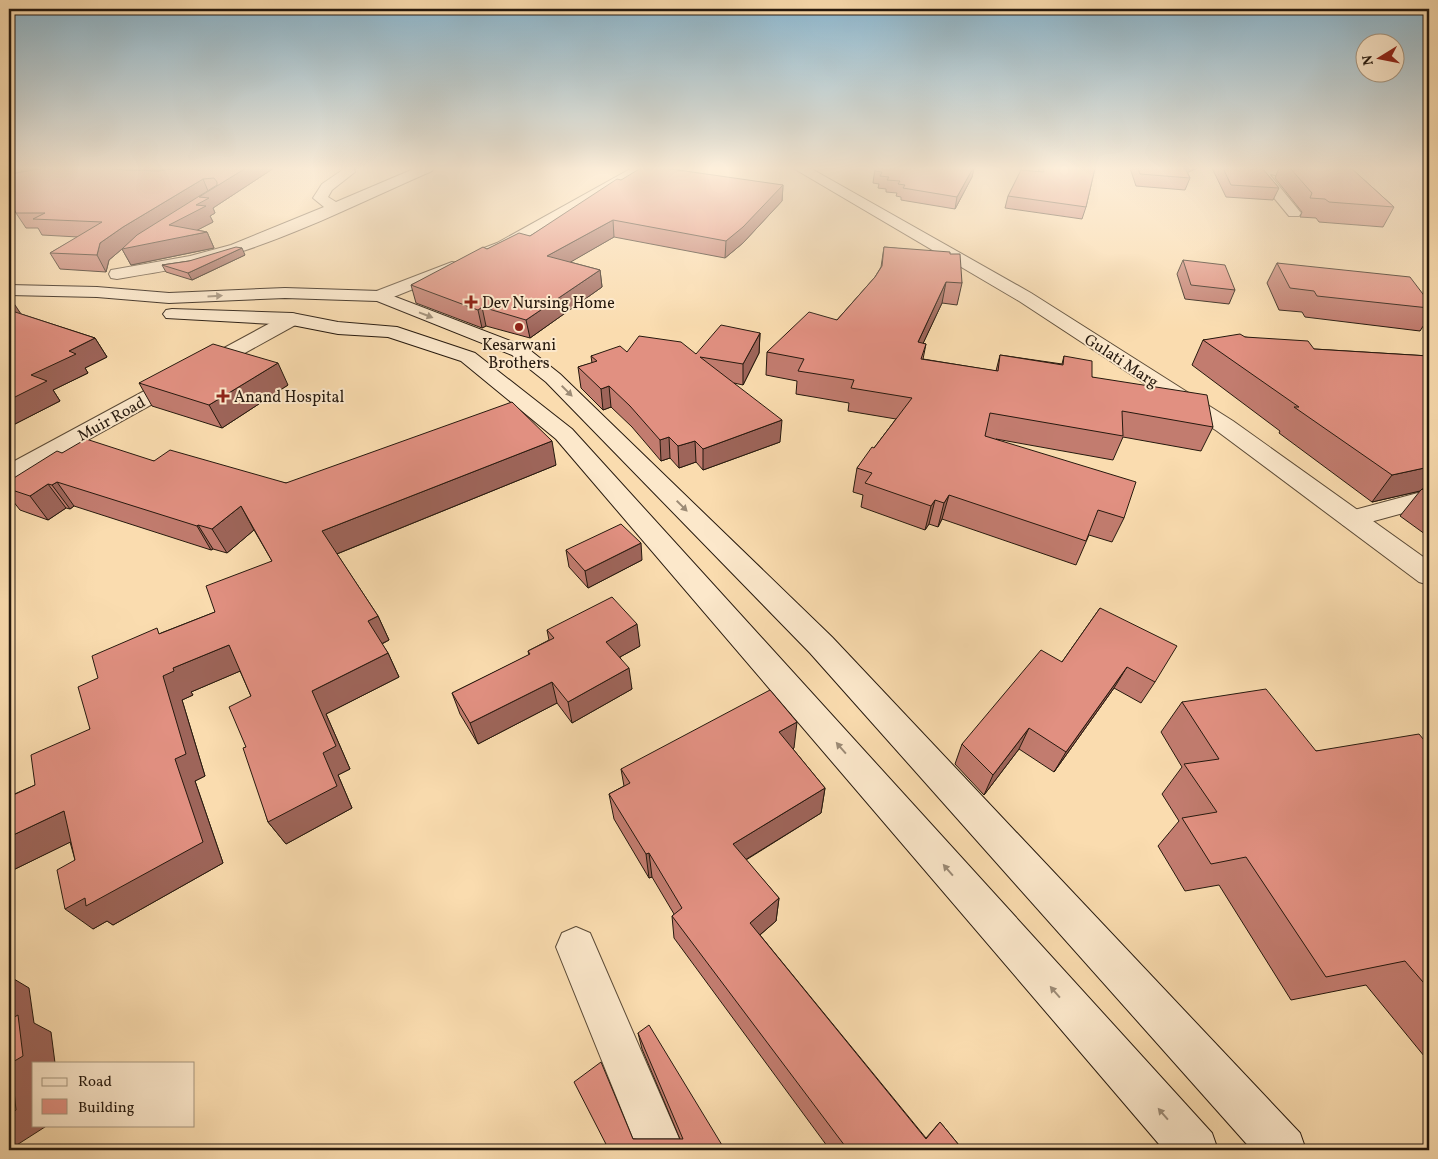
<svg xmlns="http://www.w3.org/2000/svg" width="1438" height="1159" font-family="Vollkorn,serif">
	<rect width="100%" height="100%" fill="#fadcaf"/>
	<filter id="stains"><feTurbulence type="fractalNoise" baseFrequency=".004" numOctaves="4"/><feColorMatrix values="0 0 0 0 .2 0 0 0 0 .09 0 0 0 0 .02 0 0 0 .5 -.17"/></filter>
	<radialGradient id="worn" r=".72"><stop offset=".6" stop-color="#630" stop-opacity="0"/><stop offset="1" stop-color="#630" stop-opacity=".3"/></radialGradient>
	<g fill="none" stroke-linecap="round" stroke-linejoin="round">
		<defs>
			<path id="minor" d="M340 168H354L355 172 332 190 328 197 336 202 416 168H434L432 171C370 198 307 230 243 251 202 265 160 272 117 279L111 278 109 274 111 270 117 269 190 256 231 245 324 207 313 198 322 184 341 171Z
				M1262 168H1280L1310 172 1304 168H1323L1335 175C1324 187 1285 178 1271 174L1270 175 1301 213 1299 216H1289L1255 175Z
				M1429 490V506L1352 527 1343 525 1339 519 1343 513Z
				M576 927 590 933 684 1150H638L556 947 562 933Z"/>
			<path id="tertiary" d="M632 168H649L509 249 490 256 484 254 482 251 484 248 497 243Z
				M793 168H810L1031 293 1233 421 1429 561V585L1419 582 1217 431 1019 301Z
				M452 262 458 263 460 267 458 271 386 300 380 301 374 300 371 296 374 292Z
				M292 313 299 315 301 319 299 323 17 479 9 481V464L285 315Z"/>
			<path id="secondary" d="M9 285 97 287 169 293 285 288 380 291 526 347 560 374 832 637 1300 1133 1306 1150H1252L810 653 546 382 512 355 377 301 285 298 169 303 97 297 9 295Z
				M172 309 292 313 338 322 397 327 475 353 572 429 1212 1133 1218 1150H1164L556 439 461 361 388 337 338 334 292 325 166 318 163 314 166 310Z"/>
		</defs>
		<use href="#minor" stroke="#5b4a36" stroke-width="2"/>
		<use href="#tertiary" stroke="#5b4a36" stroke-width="2"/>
		<use href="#secondary" stroke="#26190e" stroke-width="2"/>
		<use href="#minor" fill="#fce8cb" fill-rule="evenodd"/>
		<use href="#tertiary" fill="#fce8cb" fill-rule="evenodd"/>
		<use href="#secondary" fill="#fce8cb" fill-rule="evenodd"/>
	</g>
	<path fill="#c27c6f" stroke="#26190e" d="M9 168H274L213 208 215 213 210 216 213 222 197 230 207 232 214 248 131 265 122 249 109 260 106 272 60 269 50 253 78 237 42 235 38 228H26L16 213 9 176Z
		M875 168H974L972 177 955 209 901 200V197L896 196 897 193 886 192V189L878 188 879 184 873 183Z
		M1038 168H1095L1086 207 1082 219 1005 208 1008 196 1039 172Z
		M1130 168H1198L1187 172 1190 178 1185 190 1136 186Z
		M1212 168H1262L1279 188 1273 200 1226 197Z
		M1279 168H1351L1394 207 1383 227 1319 222 1316 218 1300 217 1302 212 1275 178Z
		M621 180 783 185 782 201 743 243 725 258 614 237 570 262 600 270 602 287 530 338 486 326 482 328 416 303 411 285 487 249 530 236Z
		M884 247 950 254 962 283 957 305 942 303 923 343 926 344 923 359 996 371 1000 355 1062 364 1064 356 1092 377 1213 427 1201 451 1123 437 1113 460 996 439 1124 518 1112 542 1089 535 1076 565 942 519 938 527 929 524 925 530 861 507 863 495 853 492 857 468 874 448 896 419 848 411 849 403 796 394 797 381 766 375 767 352 837 320 875 277 881 267Z
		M245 255 192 280 166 272 162 265 189 261Z
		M1183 260 1235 290 1229 304 1185 299 1177 274Z
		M1277 263 1429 302V317L1420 331 1305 317 1302 312 1279 310 1267 283Z
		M9 300 21 314 95 338 107 357 85 368 88 373 53 390 60 401 15 424 9 422Z
		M760 333 759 353 743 385 734 383 780 442 703 470 696 462 679 468 670 458 661 461 632 427 611 407 603 410 581 388 578 367 592 363 591 356 627 352 696 354Z
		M1245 337 1314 349 1429 356V537L1400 516 1420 491 1372 502 1279 433 1280 431 1192 365 1203 340Z
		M139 383 288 385 222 428 152 406Z
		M62 453 154 461 286 483 556 465 337 554 378 616 389 640 382 644 388 653 399 677 326 714 350 769 338 775 352 808 286 844 268 822 246 747 251 696 240 671 191 692 193 695 182 700 205 776 195 781 223 863 113 925 107 921 93 929 75 860 70 842 9 872V786L10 796 35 785 90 729 98 678 161 633 215 612 272 561 254 530 227 553 213 549 211 550 74 506 70 509 66 508 48 520 20 510 9 496V481Z
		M566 550 642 560 588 588 569 567Z
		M1100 608 1155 682 1141 703 1114 688 1054 772 1019 749 984 795 955 764 962 744 1062 662Z
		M547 630 640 646 620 657 632 689 572 723 557 703 478 744 460 714 452 693 529 655 528 651 549 640Z
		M1182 702 1316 751 1429 746V1062L1366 985 1291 1000 1219 885 1185 891 1158 846 1179 821 1162 794 1182 767 1161 732Z
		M794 748 793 749 825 788 821 813 746 860 779 898 776 921 760 935 926 1138 940 1122 963 1150H830L674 938 672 916 674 914 652 877 649 878 614 819 609 794 624 786 621 769Z
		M638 1033 725 1150 633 1139H680L642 1049Z"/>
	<path fill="#9e655a" stroke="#26190e" d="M20 168H69L25 177Z
		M154 168H201L157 174Z
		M246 168H274L213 208 215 213 210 216 213 222 186 236 207 232 214 248 131 265 122 249 109 260 106 272 97 255 100 243 123 227 203 179 208 191Z
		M973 168H974L972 177 955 209 957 197Z
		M1182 168H1198L1179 176Z
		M783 185 782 201 743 243 725 258 726 241Z
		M613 220 614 237 550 274 547 256Z
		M242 248 245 255 192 280 188 273Z
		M600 270 602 287 530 338 526 320Z
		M946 282 942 303 913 365 918 342Z
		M13 302 25 320H9V303Z
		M482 307 486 326 482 328 478 310Z
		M760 333 759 353 743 385V364Z
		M95 338 107 357 85 368 88 373 53 390 60 401 15 424 9 415V400L31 375 69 351Z
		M278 363 288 385 222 428 209 405Z
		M609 386 611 407 603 410 601 389Z
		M782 420 780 442 703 470V449Z
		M669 437 670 458 661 461 660 440Z
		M552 441 556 465 334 555 322 531Z
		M695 441 696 462 679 468 678 446Z
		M1429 467V489H1422L1420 491 1372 502 1392 475Z
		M57 482 74 506 70 509 52 485Z
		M48 484 66 508 48 520 30 496Z
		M949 495 942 519 938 527 944 503Z
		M935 500 929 524 925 530 931 506Z
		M241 506 254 530 227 553 212 529Z
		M198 525 213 549 211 550 197 526Z
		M641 543 642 560 588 588 585 571Z
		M378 616 389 640 379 645 368 621Z
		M637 624 640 646 609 663 606 642Z
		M229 645 245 669 191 692 193 695 182 700 205 776 195 781 223 863 113 925 107 921 93 929 65 909 175 759 163 676 173 668Z
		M388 653 399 677 326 714 350 769 338 775 352 808 286 844 268 822 323 753 312 691Z
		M1127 667 1114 688 1054 772 1066 752Z
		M629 668 632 689 572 723 568 702Z
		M552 682 557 703 478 744 470 723Z
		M797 722 794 748 776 758 779 732Z
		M1029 728 1019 749 984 795 993 775Z
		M825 788 821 813 732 868 733 844Z
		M64 811 89 833 9 872V837Z
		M649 853 652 877 649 878 646 854Z
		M779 898 776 921 748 945 750 923Z
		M9 976 29 988 34 1023 51 1032 55 1063H34V1125H48L9 1150V1115L11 1063 9 1026Z"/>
	<path fill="#e19081" stroke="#26190e" d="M44 168H106L124 170 159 171 177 168H246L199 197 209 198 196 205 206 206 169 225 207 232 122 249 137 235 217 185V182L214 178 203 179 123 227 100 243 97 255 50 253 102 222 33 219 45 213H16L9 198V176L16 173Z
		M641 168H664L783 185 743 227 726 241 613 220 547 256 600 270 526 320 482 307 478 310 411 285 483 247 487 249 519 233 530 236 617 179 621 180Z
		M878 168H973L957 197 903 188 905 185 898 184 900 181 887 180 889 177 880 176 882 172 875 171Z
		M1043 168H1095L1086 207 1008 196 1021 170 1044 172Z
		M1138 168H1185L1190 178 1140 174Z
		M1223 168H1262L1279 188 1231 185Z
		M1290 168H1351L1394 207 1329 202 1325 199 1310 198 1312 193Z
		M236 247 242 248 188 273 162 265 189 261Z
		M884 247 950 252V254H960L962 283 946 282 918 342 926 344 921 359 998 371 1000 355 1063 365 1064 356 1092 361V377L1207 395 1213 427 1122 411 1123 436 990 413 985 436 1136 482 1124 518 1098 510 1086 541 949 495 944 503 935 500 931 506 865 483 872 473 857 468 872 447 874 448 912 398 851 388 854 380 798 371 804 359 767 352 809 312 837 320 875 277 882 266Z
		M1183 260 1225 265 1235 290 1191 285Z
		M1277 263 1410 277 1429 302V308L1317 296 1314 291 1290 288Z
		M9 310 95 338 69 351 76 354 31 375 47 381 9 400Z
		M721 325 760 333 743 364 700 357 782 420 703 449 695 441 678 446 669 437 660 440 630 406 609 386 601 389 578 367 597 361 591 356 620 346 627 352 639 336 681 342 696 354Z
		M1240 334 1245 337 1308 341 1314 349 1429 356V399H1427L1429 400V467L1392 475 1294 407H1299L1203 340Z
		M213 344 278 363 209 405 139 383Z
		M512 402 552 441 322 531 378 616 368 621 388 653 312 691 336 746 323 753 337 786 268 822 243 748 246 747 229 707 251 696 229 645 173 668 174 671 163 676 186 754 175 759 203 842 86 906 85 898 65 909 57 870 75 860 64 811 9 837V797L35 785 31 755 90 729 78 687 98 678 92 656 157 628 159 634 215 612 206 586 272 561 241 506 212 529 198 525 197 526 57 482 52 485 48 484 30 496 9 489V481L57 451 62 453 86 439 154 461 170 450 286 483Z
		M1429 487V494L1422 489Z
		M621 524 641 543 585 571 566 550Z
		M612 597 637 624 606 642 629 668 568 702 552 682 470 723 452 693 530 654 528 651 554 638 547 630Z
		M1100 608 1177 646 1155 682 1127 667 1066 752 1029 728 993 775 962 744 1041 650 1062 662Z
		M1266 689 1316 751 1419 734 1429 746V989L1405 961 1326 977 1246 857 1211 864 1182 818 1217 812 1184 764 1219 759 1182 702Z
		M770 690 797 722 779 732 825 788 733 844 779 898 750 923 926 1139 940 1122 963 1150H848L672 916 682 908 649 853 646 854 609 794 630 783 621 769Z
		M18 1015 23 1056 11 1063 16 1110 9 1115V1020Z
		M649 1025 725 1150H609L574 1082 601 1062 633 1139H683L638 1033Z"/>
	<defs><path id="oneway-solid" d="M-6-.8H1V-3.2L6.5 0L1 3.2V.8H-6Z" transform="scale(1.25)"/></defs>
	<g fill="#9c8b76">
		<use href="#oneway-solid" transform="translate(215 296) rotate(-3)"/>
		<use href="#oneway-solid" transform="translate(426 315) rotate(21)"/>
		<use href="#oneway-solid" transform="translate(567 391) rotate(45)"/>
		<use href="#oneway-solid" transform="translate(682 506) rotate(45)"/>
		<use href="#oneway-solid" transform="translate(841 748) rotate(-131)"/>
		<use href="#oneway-solid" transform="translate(948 870) rotate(-131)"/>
		<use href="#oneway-solid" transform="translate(1055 992) rotate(-131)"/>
		<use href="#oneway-solid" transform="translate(1163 1114) rotate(-131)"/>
	</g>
	<linearGradient id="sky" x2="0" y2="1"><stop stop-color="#8ab7d0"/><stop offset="0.51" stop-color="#fdefdb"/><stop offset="1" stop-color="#fdefdb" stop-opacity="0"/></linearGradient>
	<rect width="1438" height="330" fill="url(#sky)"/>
	<g fill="#8f2418" stroke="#fce8cb" stroke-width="2">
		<path d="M468.5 294.5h5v5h5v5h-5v5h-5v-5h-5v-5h5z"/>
		<circle cx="519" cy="327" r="5"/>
		<path d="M220.5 388.5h5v5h5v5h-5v5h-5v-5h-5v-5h5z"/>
	</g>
	<g text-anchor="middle" stroke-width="4" stroke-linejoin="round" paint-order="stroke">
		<g font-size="16" fill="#26190e" stroke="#fce8cb" text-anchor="start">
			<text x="482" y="308">Dev Nursing Home</text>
			<text x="519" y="350" text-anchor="middle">Kesarwani<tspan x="519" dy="18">Brothers</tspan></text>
			<text x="234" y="402">Anand Hospital</text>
		</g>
		<g font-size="16" fill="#26190e" stroke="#fce8cb">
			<text transform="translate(1122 360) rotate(33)" y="6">Gulati Marg</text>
			<text transform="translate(111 418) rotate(-29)" y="6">Muir Road</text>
		</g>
	</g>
	<rect width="1438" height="1159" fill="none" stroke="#fadcaf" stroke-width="30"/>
	<rect x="10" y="10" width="1418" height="1139" fill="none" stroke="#26190e" stroke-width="2.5"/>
	<rect x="15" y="15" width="1408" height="1129" fill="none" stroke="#26190e"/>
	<rect x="32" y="1062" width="162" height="65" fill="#fce8cb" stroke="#a6957f"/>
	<rect x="42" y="1078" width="25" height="8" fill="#fce8cb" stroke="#a6957f"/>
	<text x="78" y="1086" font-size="15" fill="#26190e">Road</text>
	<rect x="42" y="1099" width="25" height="15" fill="#e19081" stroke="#a6957f"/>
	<text x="78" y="1112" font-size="15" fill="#26190e">Building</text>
	<g transform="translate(1380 58) rotate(260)"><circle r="24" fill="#fce8cb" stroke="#a6957f"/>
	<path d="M0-4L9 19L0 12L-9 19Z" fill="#8f2418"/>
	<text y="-8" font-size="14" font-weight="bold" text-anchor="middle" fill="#26190e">N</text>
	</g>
	<rect width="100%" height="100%" filter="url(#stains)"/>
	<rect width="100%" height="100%" fill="url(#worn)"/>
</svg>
